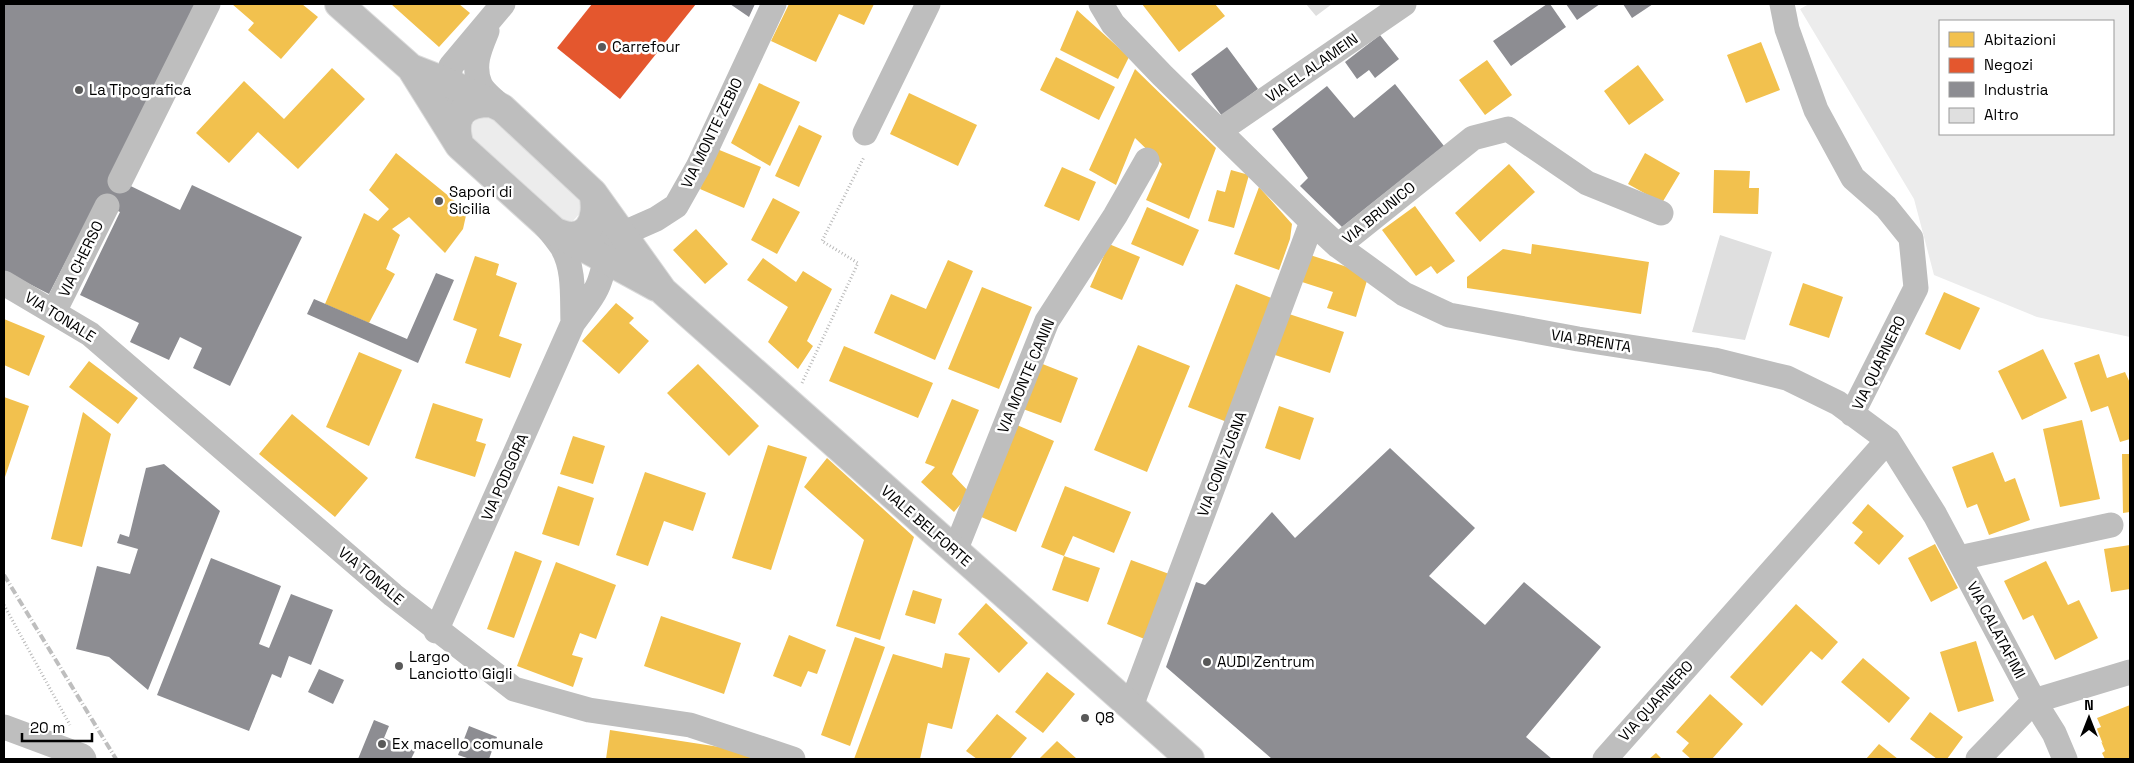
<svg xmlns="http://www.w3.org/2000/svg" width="2134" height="763" font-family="'Space Grotesk',sans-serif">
	<rect width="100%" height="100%" fill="#fff"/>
	<path fill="#ececec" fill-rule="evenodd" d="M1809 4H2130V337L2037 317 1934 275 1914 199 1800 9ZM1940 21H2113V134H1940Z
		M482 116 491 117 581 199 582 211 573 221H560L473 140C468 127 471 123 482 116Z"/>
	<path fill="#f2c14e" d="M232 4H302L318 17 281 59 248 30 254 23Z
		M391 4H459L470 13 439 47Z
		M789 4H874L864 25 839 14 816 62 771 41Z
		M1142 4H1215L1225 16 1179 52Z
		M1077 10 1129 57 1118 79 1060 50Z
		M1761 42 1780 90 1746 103 1727 55Z
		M1056 57 1115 87 1099 120 1040 90Z
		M1487 60 1512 95 1485 115 1459 80Z
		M1638 65 1664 100 1629 125 1604 91Z
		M332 68 365 99 298 169 258 132 229 163 196 133 244 81 284 119Z
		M1135 69 1216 148 1189 219 1146 200 1162 164 1135 138 1116 185 1089 170Z
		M759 83 800 102 770 166 731 143Z
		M909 93 977 125 958 166 890 134Z
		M799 125 822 136 799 187 775 176Z
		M717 149 761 167 744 208 700 189Z
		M396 153 467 211 463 229 445 253 409 217 392 229 400 235 386 269 395 274 369 323 325 304 364 213 378 221 389 209 369 190Z
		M1645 153 1680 173 1662 203 1628 184Z
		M1509 164 1535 192 1480 242 1455 213Z
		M1062 167 1096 182 1079 221 1044 206Z
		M1231 170 1249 175 1234 228 1208 221 1217 190 1225 192Z
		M1714 170 1750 171 1749 188H1759L1758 214 1713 213Z
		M1259 187 1292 224 1290 239 1279 270 1234 254Z
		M773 198 800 212 777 254 751 240Z
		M1415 206 1455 261 1437 274 1431 266 1416 276 1382 230Z
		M1147 207 1199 230 1183 266 1131 244Z
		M696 229 728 264 705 284 673 250Z
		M1109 244 1140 257 1122 300 1090 287Z
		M1532 244 1649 262 1641 314 1467 288V277L1503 249 1531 254Z
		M1310 255 1369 274 1356 317 1327 308 1333 292 1302 282Z
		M475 256 499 264 496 275 517 283 499 336 522 344 510 378 465 363 477 329 453 320Z
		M763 258 796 282 803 271 832 289 807 341 813 346 798 369 768 342 788 307 747 280Z
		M948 260 973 271 935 360 874 333 891 294 926 309Z
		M1803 283 1843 297 1829 338 1789 325Z
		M1236 284 1274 299 1227 422 1188 407Z
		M982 287 1032 307 999 389 948 369Z
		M1944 292 1980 308 1960 350 1925 334Z
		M616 303 634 318 629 323 649 341 619 374 582 341Z
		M1289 314 1344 332 1330 373 1275 355Z
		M4 319 45 336 29 376 4 365Z
		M1138 345 1190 366 1147 472 1094 450Z
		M844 346 933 383 918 418 829 381Z
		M2043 349 2067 398 2022 420 1998 371Z
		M359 352 402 370 369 446 326 427Z
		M2099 354 2107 378 2125 372 2130 383V439L2120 442 2108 406 2091 412 2074 363Z
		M89 361 138 398 118 424 69 387Z
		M1040 363 1078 378 1061 423 1023 409Z
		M698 364 759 426 729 456 667 393Z
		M4 397 29 406 4 480Z
		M952 399 979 410 952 474 970 493 954 512 921 482 935 467 925 463Z
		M433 403 483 419 476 441 486 444 475 477 415 458Z
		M1279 406 1314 418 1300 460 1265 448Z
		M83 412 111 434 82 547 51 539Z
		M292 414 368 478 335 517 259 454Z
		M2082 420 2100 499 2060 507 2043 429Z
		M1017 425 1054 441 1016 532 979 516Z
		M573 436 605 446 593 484 560 474Z
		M768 445 807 457 771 570 732 558Z
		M1993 452 2005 482 2015 478 2030 520 1989 535 1977 504 1967 508 1952 467Z
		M2122 454H2130V512L2123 513Z
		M827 458 914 537 880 640 836 626 864 540 804 487Z
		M645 472 706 493 693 531 664 521 648 566 616 555Z
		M558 486 594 498 579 546 542 534Z
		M1065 486 1131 512 1114 553 1073 536 1064 556 1041 547Z
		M1868 504 1904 536 1879 565 1854 543 1863 532 1852 523Z
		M1935 544 1958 588 1931 602 1908 558Z
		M2130 545V589L2111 592 2104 549Z
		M515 551 542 561 514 638 487 629Z
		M1064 556 1100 568 1088 602 1052 590Z
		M1131 560 1172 575 1147 640 1107 624Z
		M2046 561 2068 605 2079 600 2098 638 2055 660 2033 615 2023 620 2004 581Z
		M556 562 616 585 596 639 580 633 572 655 583 658 573 687 517 666Z
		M913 590 942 599 935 624 905 615Z
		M986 603 1028 643 999 673 958 634Z
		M1796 604 1838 642 1822 660 1811 651 1762 706 1730 677Z
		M661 616 741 643 724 694 644 666Z
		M789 635 826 650 817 674 808 671 801 687 773 676Z
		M855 637 885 647 850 746 821 735Z
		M1976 641 1994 701 1958 712 1940 652Z
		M945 653 970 658 952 729 928 723 920 759H854L893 654 942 668Z
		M1863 658 1910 698 1889 723 1841 682Z
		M1047 672 1075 694 1043 733 1015 712Z
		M1710 694 1743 724 1712 759H1691L1682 751 1689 743 1676 732Z
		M2130 705V759H2105L2102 753 2105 751 2096 729 2101 727 2097 718Z
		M1930 712 1963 737 1947 759H1937L1910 739Z
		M997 714 1027 738 1010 759H977L966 751Z
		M610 730 726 748 755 759H606Z
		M1057 741 1077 759H1039Z
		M1879 744 1898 759H1866Z
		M1656 753 1662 759H1649Z"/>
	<path fill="#e4572e" d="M592 4H696L620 99 557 48Z"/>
	<path fill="#8d8d92" d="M4 4H199L110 176 180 210 192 185 302 237 230 386 193 368 202 348 180 337 169 360 130 342 139 323 80 295 120 212 97 201 49 294 4 271Z
		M730 4H755L749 17Z
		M1547 4H1550L1566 27 1511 66 1493 41Z
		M1566 4H1600L1577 20Z
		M1623 4H1653L1632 18Z
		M1380 35 1399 59 1375 78 1369 70 1357 79 1345 62Z
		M1227 47 1258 89 1222 116 1191 74Z
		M1395 84 1444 146 1342 227 1300 186 1308 178 1272 129 1327 86 1354 118Z
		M436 273 454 280 418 363 307 314 314 299 407 339Z
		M1390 448 1475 528 1429 576 1485 625 1524 582 1601 647 1526 737 1552 759H1272L1166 667 1196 582 1205 585 1272 512 1295 538Z
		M164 464 220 511 148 690 109 657 76 649 97 566 130 574 138 549 117 543 120 534 129 537 146 468Z
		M211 558 281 586 259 644 269 648 291 594 333 610 311 665 289 656 281 678 272 674 249 731 157 695Z
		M319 669 344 680 333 704 308 692Z
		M374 720 389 726 384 738 415 751 411 759H358Z
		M469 726 497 737 489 759H470L458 755Z"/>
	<path fill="#dfdfdf" d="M1306 4H1332L1316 16Z
		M1720 235 1772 252 1745 340 1692 332Z"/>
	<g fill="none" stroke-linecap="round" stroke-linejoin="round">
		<defs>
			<path id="major" d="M339 4 411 68 447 82 502 108 593 193C600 221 586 247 554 231L460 146C451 117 462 102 493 103
				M411 68 459 145
				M593 193 663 291 1190 759
				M557 233 656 287"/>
		</defs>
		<use href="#major" stroke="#dbdbdb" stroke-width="30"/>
		<path stroke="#b9b9b9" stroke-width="3" stroke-dasharray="1 2.5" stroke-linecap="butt" d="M802 383 858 263 822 241 864 157
			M4 605 70 725"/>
		<path stroke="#bebebe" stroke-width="25" d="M1101 4 1113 24 1162 75 1312 222 1338 246 1404 294 1449 315 1578 339 1714 360 1787 378 1838 403 1888 440 1605 759
			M1782 4 1787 29 1816 110 1853 178 1886 207 1911 238 1916 288 1852 414
			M487 31C480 48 472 65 480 84 483 92 495 101 502 107
			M444 102 451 66 503 4
			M1219 131 1404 4
			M865 133 928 4
			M120 181 208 4
			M545 225C551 232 557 239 562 247 575 269 572 298 573 323
			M622 234 656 219 676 206 698 167 774 4
			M1338 246 1473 138 1508 129 1587 183 1661 213
			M4 283 90 334 393 595 514 689 589 710 690 725 793 759
			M54 312 107 206
			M1888 440 1935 515 2034 701 2054 733 2065 759
			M955 551 1047 321 1115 216 1147 160
			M1959 558 2111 525
			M436 631 573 323C582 310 595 296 600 280 608 259 608 232 605 210
			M1131 706 1312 222
			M4 727 82 756 84 759
			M1978 759 2034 701 2130 672"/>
		<use href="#major" stroke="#bebebe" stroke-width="28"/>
		<path stroke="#bebebe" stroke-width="4" stroke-dasharray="8 2.5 1 2.5" stroke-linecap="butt" d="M4 575 116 759"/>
	</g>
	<g fill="#595959" stroke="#fff" stroke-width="2">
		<circle cx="602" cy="47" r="5"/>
		<circle cx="79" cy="90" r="5"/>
		<circle cx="439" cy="201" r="5"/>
		<circle cx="1207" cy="662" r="5"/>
		<circle cx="399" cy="666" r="5"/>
		<circle cx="1085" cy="718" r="5"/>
		<circle cx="382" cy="744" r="5"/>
	</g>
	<g text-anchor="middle" stroke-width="5" stroke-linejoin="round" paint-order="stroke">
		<g font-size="15" fill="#000" stroke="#fff" text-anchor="start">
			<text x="612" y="52">Carrefour</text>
			<text x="89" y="95">La Tipografica</text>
			<text x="449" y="197">Sapori di<tspan x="449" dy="17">Sicilia</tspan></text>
			<text x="409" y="662">Largo<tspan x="409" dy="17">Lanciotto Gigli</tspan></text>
			<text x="1217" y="667">AUDI Zentrum</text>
			<text x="1095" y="723">Q8</text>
			<text x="392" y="749">Ex macello comunale</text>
		</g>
		<g font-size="15" fill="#000" stroke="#fff">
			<text transform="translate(1312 68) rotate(-35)" y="5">VIA EL ALAMEIN</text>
			<text transform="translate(712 133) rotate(-64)" y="5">VIA MONTE ZEBIO</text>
			<text transform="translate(1379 213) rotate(-39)" y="5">VIA BRUNICO</text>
			<text transform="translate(81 259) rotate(-64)" y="5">VIA CHERSO</text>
			<text transform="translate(60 317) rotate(32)" y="5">VIA TONALE</text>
			<text transform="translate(1591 341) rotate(9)" y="5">VIA BRENTA</text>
			<text transform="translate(1879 363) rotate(-64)" y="5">VIA QUARNERO</text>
			<text transform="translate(1026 376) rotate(-67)" y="5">VIA MONTE CANIN</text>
			<text transform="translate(1222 464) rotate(-69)" y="5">VIA CONI ZUGNA</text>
			<text transform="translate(505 477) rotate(-66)" y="5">VIA PODGORA</text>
			<text transform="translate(926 526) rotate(41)" y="5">VIALE BELFORTE</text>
			<text transform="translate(371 576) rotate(40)" y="5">VIA TONALE</text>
			<text transform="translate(1996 630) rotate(62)" y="5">VIA CALATAFIMI</text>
			<text transform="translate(1656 701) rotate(-48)" y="5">VIA QUARNERO</text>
		</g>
	</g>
	<rect width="2134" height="763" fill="none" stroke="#000000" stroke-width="10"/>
	<rect x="1939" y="20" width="175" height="115" fill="#ffffff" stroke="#999999"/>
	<rect x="1949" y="32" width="25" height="15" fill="#f2c14e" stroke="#999999"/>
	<text x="1984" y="45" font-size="15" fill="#000000">Abitazioni</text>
	<rect x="1949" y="58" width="25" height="15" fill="#e4572e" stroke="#999999"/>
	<text x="1984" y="70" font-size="15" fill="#000000">Negozi</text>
	<rect x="1949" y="82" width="25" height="15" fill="#8d8d92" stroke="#999999"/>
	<text x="1984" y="95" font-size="15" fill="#000000">Industria</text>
	<rect x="1949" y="108" width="25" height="15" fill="#dfdfdf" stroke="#999999"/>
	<text x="1984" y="120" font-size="15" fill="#000000">Altro</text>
	<g transform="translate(2089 718)" stroke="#ffffff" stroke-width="4" paint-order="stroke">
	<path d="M0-4L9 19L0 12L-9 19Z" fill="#000000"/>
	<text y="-8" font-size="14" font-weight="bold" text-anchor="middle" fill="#000000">N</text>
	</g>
	<path d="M22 733v8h70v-8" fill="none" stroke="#000000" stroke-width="2.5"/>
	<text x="30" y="733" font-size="15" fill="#000000" stroke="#ffffff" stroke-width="4" paint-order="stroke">20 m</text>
</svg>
